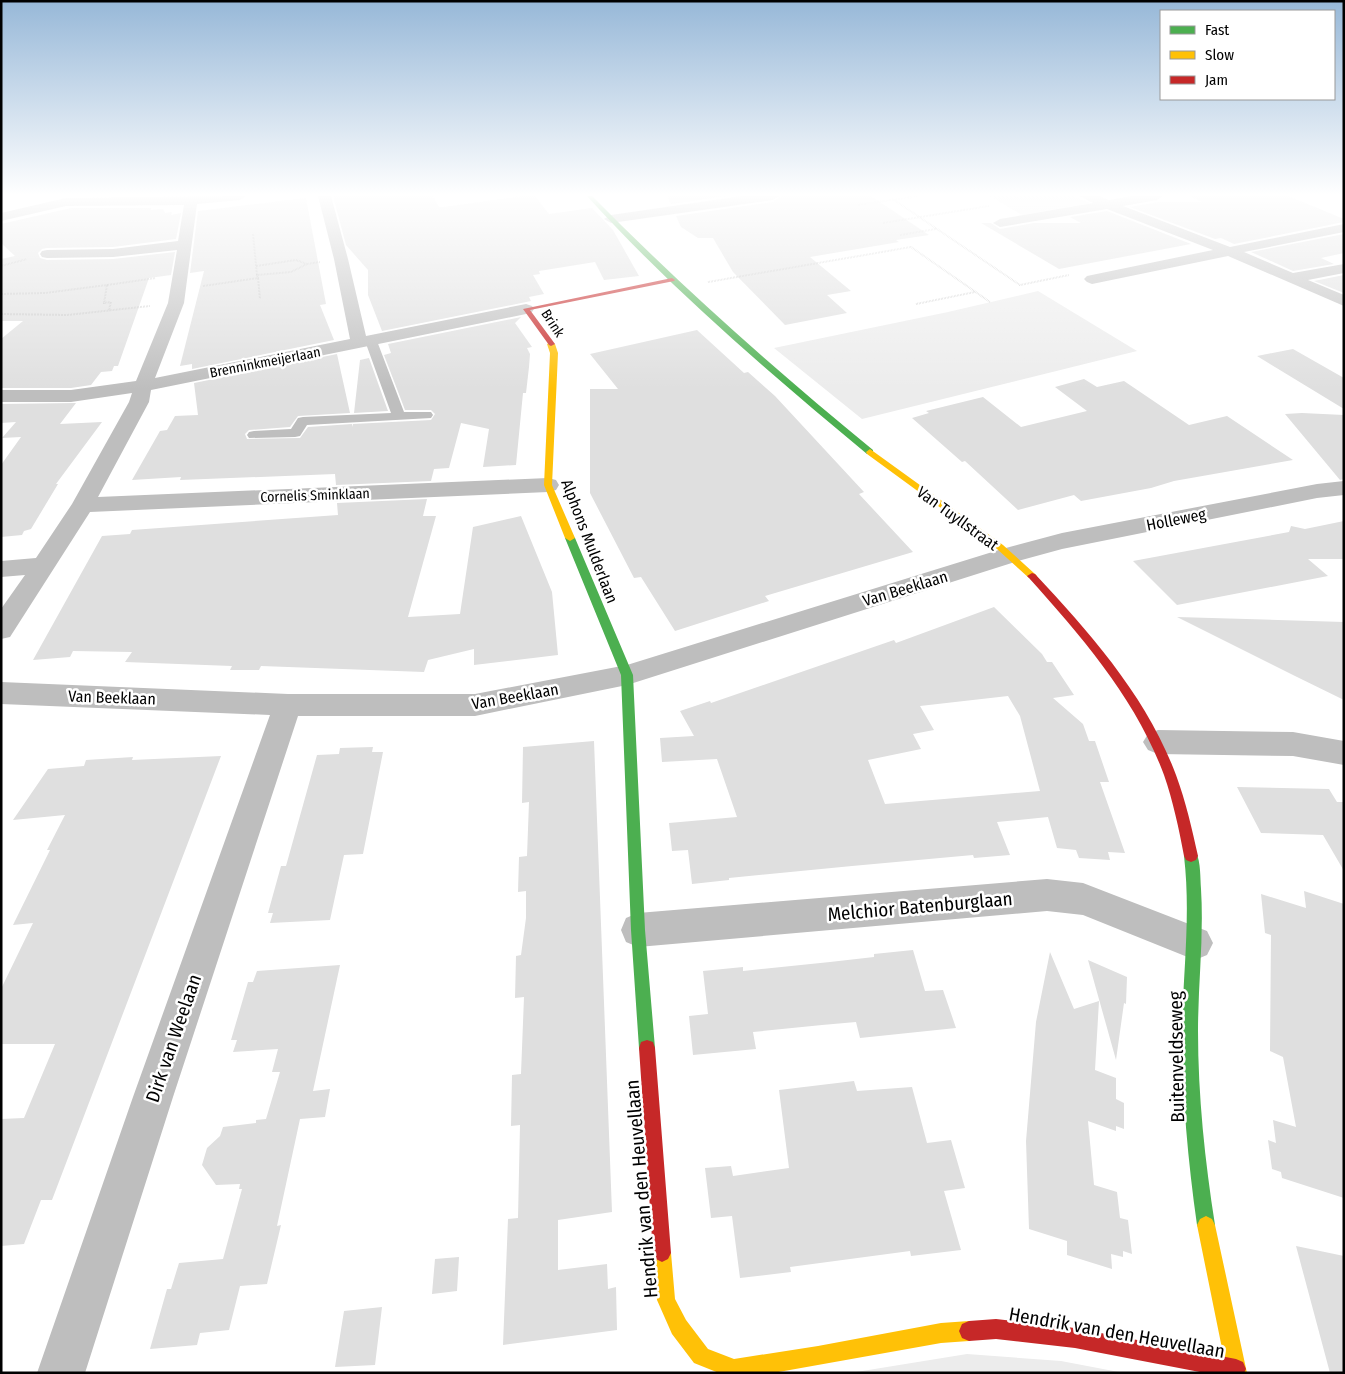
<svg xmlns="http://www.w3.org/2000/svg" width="1345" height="1374" font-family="'Fira Sans Condensed',sans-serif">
	<rect width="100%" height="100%" fill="#fff"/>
	<path fill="#ececec" d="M990 196H1072L1090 203 1022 215Z
		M1038 291 1137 351 862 419 774 348 948 312Z
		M967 1354 1061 1361 1124 1373H850Z"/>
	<path fill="#dfdfdf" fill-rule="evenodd" d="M333 196H433L439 207H444L523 196H535L549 214 592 208 613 230 639 276 604 280 595 262 539 271 540 274 533 275 544 294 529 297 531 301 382 331 368 295V270L346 245Z
		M667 196H726L671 204Z
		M781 196H871L929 235 896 240 899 242 810 257 851 291 827 295 847 313 785 325 733 272 713 238H698L681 227 676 216 773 202Z
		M1190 196H1288L1344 219V222L1234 244 1221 238 1215 239 1130 207 1158 202H1202Z
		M306 198 326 304 320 305 334 340 192 369V364L180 366 204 271 190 273 198 211Z
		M71 208H151V210L163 209 165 213 172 212 171 215 181 213 176 239 113 247 47 248 42 249 38 253 40 258 47 260 113 259 175 252 171 275 149 278 118 366H114L112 371 101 372 91 385 71 388H1V339L23 321H1V259L15 256 1 243V224Z
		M1107 211 1191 244 1059 269 981 223H991L1000 229 1034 223H1081L1070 217Z
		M1344 234V253L1321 258 1334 264 1293 271 1251 252Z
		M1344 275V293L1314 281Z
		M521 317 515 323 532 347 527 348 530 354 529 367 526 393H523L516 465 483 467 489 429 461 423 449 468 434 469 431 481 336 485 335 474 180 480 181 477 132 480 160 431 167 430 175 416 198 415 194 383 337 354 350 413 298 416 290 427 249 430 245 434 247 439 300 438 308 427 352 424 353 427V424L431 420 435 414 431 410H405L384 355 391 353 388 344Z
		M697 330 744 373 748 372 775 396 864 492 859 494 913 552 765 596 769 601 675 631 641 577 634 578 590 493V389H618L590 354Z
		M1293 349 1344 378V409L1257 356Z
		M369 358 388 411 354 413 360 360Z
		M1084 379 1097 387 1124 381 1189 425 1227 416 1293 460 1174 481 1151 488 1081 501 1074 495 1018 510 965 461 962 462 912 418 929 413 926 411 983 397 1021 427 1087 411 1055 387Z
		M76 403 60 424 102 422 56 484H58L31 529 24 531 22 535 1 537V465L21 437 2 438 16 422 1 423V404Z
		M1302 413 1344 415V479L1340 480 1285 414Z
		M427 499 423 516H436L408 617 460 614 473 527 521 516 552 592 558 655 474 665V649L428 660 424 672 261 666 259 670H230L232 666 125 662 132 652 73 651 70 657 33 660 102 536 130 534 132 530 338 515 337 503Z
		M1344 521V559H1308L1328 576 1177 605 1133 561 1289 532 1291 526 1305 529Z
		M994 607 1042 654 1047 662H1052L1074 695 1053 698 1083 724 1089 741H1095L1109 782H1100L1125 853 1108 852 1110 860 1079 858 1076 850 1057 848 1048 817 997 822 1010 855 974 858 973 855 852 866 729 878V880L692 884 688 850 672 851 669 823 737 817 717 759 662 762 660 738 694 736 680 711 710 701 711 703 894 640 896 643ZM1008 696 1020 716 1040 791 885 804 868 760 921 749 913 734 934 730 920 706Z
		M1177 617 1344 622V700L1295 676Z
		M594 741 612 1212 558 1220V1270L607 1264 608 1289 616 1287 617 1330 503 1345 508 1219 518 1218 520 1125 511 1126 512 1075 521 1074 524 997 515 998 516 956 521 955 526 918V891L518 892 519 857 527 856 529 802 522 803 523 747Z
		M373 747 372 752H383L363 854 344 855 330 920 270 923 273 913H268L281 866H286L317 755 339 754 340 748Z
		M221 756 52 1200H41L24 1244 1 1246V1119L24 1118 55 1044H1V989L33 923 13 925 50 850H47L65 815 13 820 48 769 84 766 86 760 133 757 132 760Z
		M1237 787 1329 789 1337 802H1344V871L1323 835 1261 833Z
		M1304 891 1344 904V1198L1282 1178 1281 1172 1272 1169 1268 1140 1276 1143 1273 1120 1296 1127 1283 1057 1270 1051 1271 935 1265 933 1261 894 1306 908Z
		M913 950 925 991 943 990 956 1028 860 1038 856 1022 822 1025 753 1032 756 1049 693 1055 689 1016 708 1014 703 971 743 967V971L830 962 874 957V954Z
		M1050 952 1074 1009 1099 1001 1095 1070 1116 1078V1099L1124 1103V1129L1116 1126V1131L1088 1121 1094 1185 1117 1192 1120 1218 1128 1220 1132 1254 1123 1251V1257L1111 1254 1112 1269 1067 1255V1241L1029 1229 1026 1141 1036 1022Z
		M1088 960 1127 977 1126 1004 1124 1003 1116 1060Z
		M340 965 313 1091 330 1089 325 1117 300 1119 277 1226 281 1225 267 1284 240 1286 229 1330 200 1333 197 1345 150 1349 167 1289H171L179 1263 223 1259 242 1189H239L240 1184 216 1185 202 1165 207 1148 220 1136 223 1127 256 1123V1120L266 1119 280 1072H272L278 1049 233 1052 237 1040H231L248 982H253L257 971Z
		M854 1081 857 1091 912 1087 927 1143 951 1140 965 1188 944 1191 961 1250 911 1256 910 1251 790 1267 791 1272 740 1278 732 1216 711 1218 705 1168 731 1166 733 1176 789 1168 779 1090Z
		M1296 1246 1344 1256V1373H1330Z
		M459 1257 457 1291 432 1294 435 1259Z
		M382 1307 375 1365 335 1367 344 1311Z"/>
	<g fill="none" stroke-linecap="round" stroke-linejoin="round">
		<path stroke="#b9b9b9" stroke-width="2" stroke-dasharray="0.5 1" stroke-linecap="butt" d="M894 200 1020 285 1069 275
			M858 205 918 196
			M883 223 989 206
			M253 234 257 275
			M900 235 936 229
			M1 266 27 259
			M256 266 296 260 307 264
			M258 278 260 299
			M708 282 911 247 990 302
			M107 285 156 278
			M203 286 258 278 257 275 291 272 307 264 320 262
			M1 294 45 293 107 285 104 303 111 302 109 310
			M916 304 975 292
			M1 314 67 315 150 306"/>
		<path fill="#bebebe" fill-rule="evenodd" d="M371 337 377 341 404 412H431L433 415 431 418 307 425 300 436 295 437 249 438 247 435 249 432 254 431 291 429 298 418 303 417 391 413 365 341Z"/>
		<path fill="#bebebe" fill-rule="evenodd" d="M246 196 240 200 197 204 184 303 155 378 350 339 334 259 318 196H331L348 259 366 336 526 304 532 306 534 309 532 312 526 314 151 390 149 402 98 497 548 478 556 480 559 485 556 490 548 492 90 512 10 637 1 639V609L25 575 1 577V561L36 558 72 504 129 402 132 393 71 402H1V390H71L136 381 168 303 177 250 113 257 47 258 42 257 40 254 42 251 47 250 113 249 178 241 184 205 66 206 1 221V213L66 198Z
			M742 196H779L773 200 611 223 604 219 611 215Z
			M1080 196H1099L1109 200 1132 196H1163L1157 200 1123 206 1230 247 1344 224V232L1244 252 1293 273 1344 264V273L1308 280 1344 295V306L1228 256 1092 284 1087 282 1084 279 1087 276 1213 250 1107 209 1000 227 993 223 1000 219 1093 203Z
			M1344 481V495L1317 498 1062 549 1018 561 627 685 475 716H298L173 1097 85 1373H37L133 1097 270 715 1 704V682L288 694H475L627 665 1002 549 1062 533 1317 484Z
			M1158 730 1293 732 1344 741V765L1293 756 1158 754 1148 750 1143 742 1148 734Z
			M1047 879 1083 883 1207 931 1213 943 1207 955 1195 960 1083 915 1047 911 638 947 626 942 621 930 626 918 638 913Z"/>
		<path fill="#4caf50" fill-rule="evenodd" d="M587 196H592C681 286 775 370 873 450V454H867C770 373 672 290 587 196Z
			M570 535 575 538 633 675 645 930 655 1048 653 1054 647 1056 641 1054 639 1048 631 930 621 675 565 538Z
			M1191 850 1196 852C1201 863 1200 877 1201 889 1204 937 1198 984 1198 1031 1198 1096 1205 1161 1215 1225L1212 1231 1206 1234 1200 1231 1197 1225C1188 1161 1182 1096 1182 1031 1183 972 1191 915 1184 856L1186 852Z"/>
		<path fill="#ffc107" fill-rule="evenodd" d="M551 342 555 344 558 353 552 485 575 538 570 541 565 538 544 485 550 353 547 344Z
			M870 449 1003 545 1035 574 1037 576 1035 578H1029L997 549 867 454 866 452Z
			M1206 1216 1212 1219 1215 1225 1247 1373H1227L1197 1225 1200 1219Z
			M662 1244 668 1247 671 1253 675 1299 686 1320 708 1349 734 1359 818 1346 941 1323 969 1321 976 1324 979 1331 976 1338 969 1341 941 1343 773 1373H719L694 1363 672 1334 657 1300 653 1253 656 1247Z"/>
		<path fill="#c62828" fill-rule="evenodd" d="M672 278 675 280 674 281 530 310 555 344 551 346 549 345 523 309Z
			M1032 573 1035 574C1091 634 1147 697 1176 775 1186 802 1192 829 1198 856L1196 860 1191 862 1186 860 1184 856C1179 829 1173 801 1164 775 1136 699 1082 637 1029 578L1027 576Z
			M647 1040 653 1042 655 1048 671 1253 668 1259 662 1262 656 1259 653 1253 639 1048 641 1042Z
			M996 1319 1075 1328 1236 1359 1243 1362 1246 1369 1244 1373H1205L1075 1348 996 1339 969 1341 962 1338 959 1331 962 1324 969 1321Z"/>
	</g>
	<linearGradient id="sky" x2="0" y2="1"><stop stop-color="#97b8d8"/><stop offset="0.5" stop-color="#fff"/><stop offset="1" stop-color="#fff" stop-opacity="0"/></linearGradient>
	<rect width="1345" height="389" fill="url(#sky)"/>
	<g text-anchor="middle" stroke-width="5" stroke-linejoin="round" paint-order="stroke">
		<g font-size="14" fill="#000" stroke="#fff">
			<text transform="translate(553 323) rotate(57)" y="5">Brink</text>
			<text transform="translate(265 362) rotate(-11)" y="5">Brenninkmeijerlaan</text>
			<text transform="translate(315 495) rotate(-2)" y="5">Cornelis Sminklaan</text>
		</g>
		<g font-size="16" fill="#000" stroke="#fff">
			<text transform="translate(958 518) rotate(36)" y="6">Van Tuyllstraat</text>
			<text transform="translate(1176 519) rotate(-11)" y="6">Holleweg</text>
			<text transform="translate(590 541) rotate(69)" y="6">Alphons Mulderlaan</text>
			<text transform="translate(905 588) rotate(-17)" y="6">Van Beeklaan</text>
			<text transform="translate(515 696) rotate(-10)" y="6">Van Beeklaan</text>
			<text transform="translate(112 697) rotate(2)" y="6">Van Beeklaan</text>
		</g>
		<g font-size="19" fill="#000" stroke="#fff">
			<text transform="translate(920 906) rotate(-5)" y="7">Melchior Batenburglaan</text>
			<text transform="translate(173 1038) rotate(-71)" y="7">Dirk van Weelaan</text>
			<text transform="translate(1176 1057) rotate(-91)" y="7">Buitenveldseweg</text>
			<text transform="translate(641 1189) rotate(-95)" y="7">Hendrik van den Heuvellaan</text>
			<text transform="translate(1117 1332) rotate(10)" y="7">Hendrik van den Heuvellaan</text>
		</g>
	</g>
	<rect width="1345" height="1374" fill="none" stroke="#000000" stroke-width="5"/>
	<rect x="1160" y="10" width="175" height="90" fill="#ffffff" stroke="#999999"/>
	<rect x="1170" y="26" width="25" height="8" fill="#4caf50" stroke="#999999"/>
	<text x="1205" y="35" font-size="15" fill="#000000">Fast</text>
	<rect x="1170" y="51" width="25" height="8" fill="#ffc107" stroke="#999999"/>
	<text x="1205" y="60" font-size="15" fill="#000000">Slow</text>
	<rect x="1170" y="76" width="25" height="8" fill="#c62828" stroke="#999999"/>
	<text x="1205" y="85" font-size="15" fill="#000000">Jam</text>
</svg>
